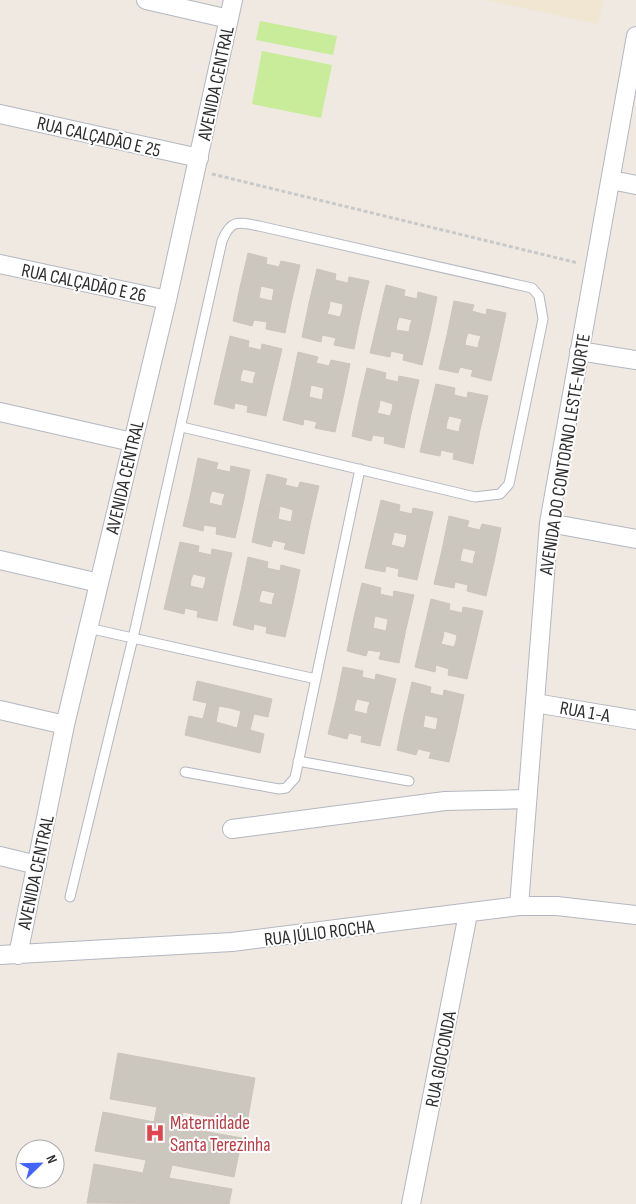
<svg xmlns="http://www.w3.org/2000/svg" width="636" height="1204" font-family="'Sofia Sans Condensed',sans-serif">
	<rect width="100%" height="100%" fill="#efe9e1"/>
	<path fill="#f0e6d1" d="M486 0H603L598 24Z"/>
	<path fill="#c9ec9a" d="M260 21 337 36 333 55 256 40Z
		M262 51 332 65 321 118 252 104Z"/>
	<path fill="#cbc7bf" stroke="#cbc5ba" d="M248 253 267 258 266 264 279 267 281 261 300 265 292 299 273 295 274 289 261 286 260 292 240 287Z
		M317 269 336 274 335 280 348 283 349 277 369 281 361 315 342 311 343 304 330 301 329 308 309 303Z
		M386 285 405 290 404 296 417 299 418 292 437 297 430 331 410 326 412 320 399 317 397 324 378 319Z
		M240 287 260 292 259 298 272 301 273 295 292 299 285 333 266 329 267 322 254 320 252 326 233 321Z
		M454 301 474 305 472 311 486 315 487 309 506 313 499 347 479 342 481 336 468 333 466 339 447 335Z
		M309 303 329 308 327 314 340 317 342 311 361 315 354 349 334 345 336 338 322 335 321 342 302 337Z
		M378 319 397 324 396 330 409 332 410 326 430 331 422 365 403 360 404 354 391 351 390 357 370 353Z
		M447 335 466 339 465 345 478 348 479 342 499 347 491 381 471 376 473 370 460 367 458 373 439 369Z
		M230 336 249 341 248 347 261 350 262 344 282 349 274 382 254 378 256 372 243 369 241 375 222 370Z
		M298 352 318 357 316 363 329 366 331 360 350 364 343 398 323 394 324 388 311 385 310 391 291 386Z
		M367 368 386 373 385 379 398 382 399 376 419 380 411 414 392 410 393 404 380 400 379 407 359 402Z
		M222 370 241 375 240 381 253 384 254 378 274 382 266 416 247 412 248 406 235 403 234 409 214 404Z
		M436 384 455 388 454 395 467 398 468 392 488 396 480 430 460 426 462 419 449 416 447 422 428 418Z
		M291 386 310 391 309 397 322 400 323 394 343 398 335 432 315 428 317 422 304 419 303 425 283 420Z
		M359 402 379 407 377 413 390 416 392 410 411 414 404 448 384 443 385 437 373 435 371 441 352 436Z
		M428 418 447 422 446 429 459 432 460 426 480 430 473 464 453 459 454 453 441 450 440 456 420 452Z
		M198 458 218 463 216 469 230 472 231 466 250 470 243 504 223 500 225 494 212 491 210 497 191 492Z
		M267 474 287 479 285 485 298 488 300 482 319 486 311 520 292 516 293 510 280 506 279 513 259 508Z
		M191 492 210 497 209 503 222 506 223 500 243 504 235 538 216 534 217 527 204 525 203 531 183 526Z
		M381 500 400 505 399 511 412 514 413 508 433 512 425 546 406 542 407 535 394 532 393 538 373 534Z
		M259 508 279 513 278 519 291 522 292 516 311 520 304 554 284 549 286 543 273 540 271 547 252 542Z
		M449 516 469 521 467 527 480 530 482 524 501 528 494 562 474 557 476 551 463 548 461 555 442 550Z
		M373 534 393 538 391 545 404 548 406 542 425 546 417 580 398 576 399 569 386 566 385 572 365 568Z
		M180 542 199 546 198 552 211 555 212 549 232 553 224 587 205 583 206 577 193 574 191 580 172 575Z
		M442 550 461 555 460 561 473 564 474 557 494 562 486 596 467 591 468 585 455 582 454 588 434 584Z
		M248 557 268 562 267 568 280 571 281 565 300 570 293 603 273 599 275 593 262 590 260 596 241 591Z
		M172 575 191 580 190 586 203 589 205 583 224 587 217 621 197 617 198 611 185 608 184 614 164 609Z
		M362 583 381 588 380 594 393 597 394 591 414 595 406 629 387 625 388 619 375 616 374 622 354 617Z
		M241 591 260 596 259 602 272 605 273 599 293 603 285 637 266 633 267 627 254 624 253 630 233 625Z
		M431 599 450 604 449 610 462 613 463 607 483 611 475 645 456 641 457 635 444 631 443 638 423 633Z
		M354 617 374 622 373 628 386 631 387 625 406 629 399 663 379 659 381 652 368 650 366 656 347 651Z
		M423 633 443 638 441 644 454 647 456 641 475 645 467 679 448 675 449 669 436 665 435 672 415 667Z
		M343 667 363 671 362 677 375 680 376 674 396 679 388 712 368 708 370 702 357 699 355 705 336 701Z
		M197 681 235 690 230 708 219 706 216 722 227 725 222 744 185 735 189 716 203 719 207 703 193 700Z
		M412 682 431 687 430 693 443 696 444 690 464 695 457 728 437 724 438 718 425 715 424 721 404 716Z
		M235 690 272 699 268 717 254 714 250 730 264 734 260 753 222 744 227 725 237 728 241 711 230 708Z
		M336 701 355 705 354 711 367 714 368 708 388 712 380 746 361 742 362 736 349 733 347 739 328 734Z
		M404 716 424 721 423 727 436 730 437 724 457 728 449 762 429 758 431 752 418 749 416 755 397 750Z
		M118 1053 255 1078 247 1123 183 1112 180 1127 242 1138 234 1177 172 1165 169 1178 232 1189 229 1204 87 1203 94 1164 143 1173 146 1160 95 1151 103 1112 154 1122 157 1107 110 1099Z"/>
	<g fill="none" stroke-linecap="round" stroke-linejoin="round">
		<defs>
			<path id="lane" d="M88 628 316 679
				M298 761 409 781
				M185 772 279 789 286 788 295 778 360 469
				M70 897 133 638 222 241C231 219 238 222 259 226L532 288 539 296 543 319 509 484 500 494 475 497 182 427"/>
			<path id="street" d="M146 0 229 19
				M0 114 199 158
				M611 180 636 185
				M0 264 167 300
				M579 351 636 360
				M0 412 132 442
				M549 523 636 539
				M0 560 99 583
				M535 703 636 720
				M0 710 65 725
				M232 829 445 801 526 799
				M0 856 37 865
				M519 906 549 523 636 36
				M0 955 232 942 519 906H557L636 915
				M18 955 65 725 167 300 233 0
				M411 1204 468 914"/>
		</defs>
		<use href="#lane" stroke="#b4b7c1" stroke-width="11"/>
		<use href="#street" stroke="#b4b7c1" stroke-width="20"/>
		<path stroke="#c9c9c9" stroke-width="3" stroke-dasharray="4 2.5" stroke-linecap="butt" d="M212 174 578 263"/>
		<use href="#lane" stroke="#fff" stroke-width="9"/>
		<use href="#street" stroke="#fff" stroke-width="18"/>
	</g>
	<defs>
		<symbol id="hospital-bare" viewBox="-9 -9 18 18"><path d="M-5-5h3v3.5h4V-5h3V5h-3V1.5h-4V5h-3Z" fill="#e0444e" stroke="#fff" stroke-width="2.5" paint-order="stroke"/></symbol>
	</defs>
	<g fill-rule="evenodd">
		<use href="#hospital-bare" x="141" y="1119" width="28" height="28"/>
	</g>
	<g text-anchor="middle" stroke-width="4" stroke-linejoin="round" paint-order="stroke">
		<g font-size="19" fill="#2e2e2e" stroke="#fff">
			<text transform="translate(215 83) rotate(-78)" y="7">AVENIDA CENTRAL</text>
			<text transform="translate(99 136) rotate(13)" y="7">RUA CALÇADÃO E 25</text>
			<text transform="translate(84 282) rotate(12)" y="7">RUA CALÇADÃO E 26</text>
			<text transform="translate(564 454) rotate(-81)" y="7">AVENIDA DO CONTORNO LESTE-NORTE</text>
			<text transform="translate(124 477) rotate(-77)" y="7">AVENIDA CENTRAL</text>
			<text transform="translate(585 711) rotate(10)" y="7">RUA 1-A</text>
			<text transform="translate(35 872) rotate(-78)" y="7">AVENIDA CENTRAL</text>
			<text transform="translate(319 932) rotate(-7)" y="7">RUA JÚLIO ROCHA</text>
			<text transform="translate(440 1059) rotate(-79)" y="7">RUA GIOCONDA</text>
		</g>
		<g font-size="19" fill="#be3a42" stroke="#fff" text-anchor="start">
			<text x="170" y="1129">Maternidade<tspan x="170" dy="22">Santa Terezinha</tspan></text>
		</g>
	</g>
	<g transform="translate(40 1164) rotate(67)"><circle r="24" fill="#ffffff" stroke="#ababab"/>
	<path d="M0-4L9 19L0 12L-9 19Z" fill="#4264fb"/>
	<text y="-8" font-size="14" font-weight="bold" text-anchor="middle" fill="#2e2e2e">N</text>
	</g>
</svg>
